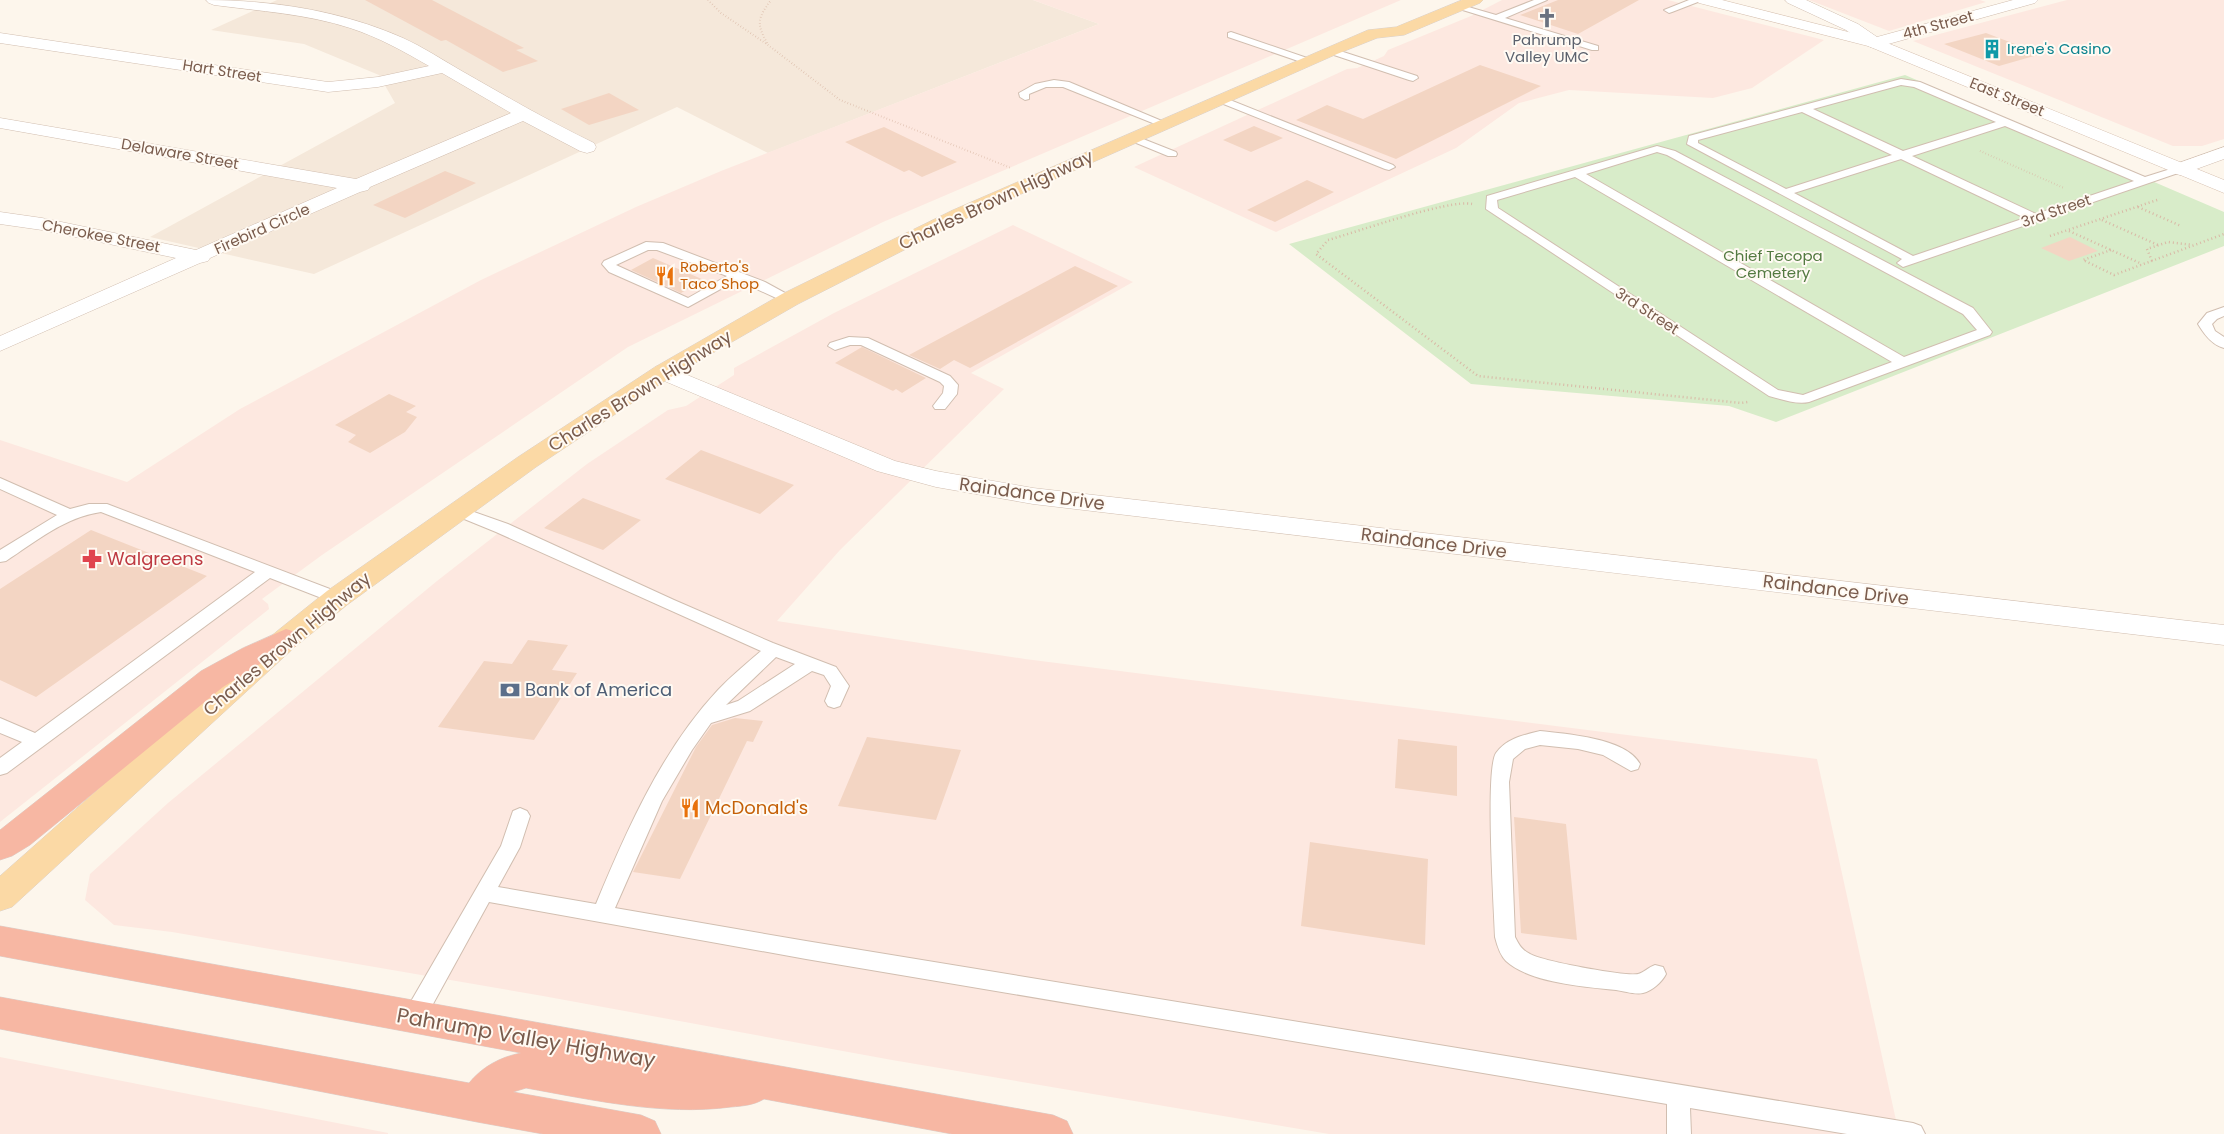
<svg xmlns="http://www.w3.org/2000/svg" width="2224" height="1134" font-family="Poppins,sans-serif">
	<rect width="100%" height="100%" fill="#fdf6ec"/>
	<path fill="#f5e8da" d="M277 0H1033L1099 24 768 153 677 107 314 274 150 237 395 103 379 75 304 44 211 30Z"/>
	<path fill="#fde8e0" d="M1033 0H1401L883 222 628 347 322 555 262 599 268 604 269 609 0 822V440L127 482 240 409 481 280 636 207 721 171 1099 24Z
		M1502 0H1668L1824 40 1752 88 1713 98 1569 90 1519 103 1456 148 1276 232 1134 167 1347 69 1357 68 1384 56 1388 50 1471 16Z
		M1809 0H1980L1986 2 1889 31Z
		M2067 0H2224V139L2202 146H2173L1913 41Z
		M1013 225 1133 282 971 373 1004 389 840 550 777 621 1025 659 1817 759 1899 1134H1329L892 1060 543 996 172 932 114 925 85 900 90 874 168 803 437 581 587 464 668 410 686 406 734 375V368L834 313Z
		M0 1057 388 1133V1134H0Z"/>
	<path fill="#d8ecc9" d="M1905 75 2224 212V246L1776 422 1729 406 1471 384 1289 244Z"/>
	<path fill="#f3d5c3" d="M365 0H432L524 48 516 50 538 61 503 72 446 40 441 41Z
		M1558 0H1639L1578 34 1520 15Z
		M1986 33 2041 54 1999 66 1944 44Z
		M1480 65 1541 86 1396 159 1296 120 1327 105 1363 119Z
		M609 93 639 110 589 125 561 109Z
		M1254 126 1283 138 1251 152 1223 140Z
		M884 127 957 162 922 177 909 170 904 172 845 142Z
		M445 171 476 183 405 218 373 205Z
		M1307 180 1334 192 1275 222 1247 210Z
		M2070 237 2098 251 2069 261 2041 248Z
		M653 258 704 280 681 293 631 270Z
		M1075 266 1118 286 970 368 954 360 940 369 909 355Z
		M862 347 926 378 902 393 896 389 893 391 835 363Z
		M389 394 416 406 406 412 417 417 405 432 370 453 348 442 356 435 335 425Z
		M701 450 794 485 760 514 665 479Z
		M583 498 641 520 603 550 544 528Z
		M91 530 207 576 36 697 0 680V589Z
		M528 640 568 645 552 670 577 673 534 740 438 727 484 661 512 664Z
		M735 718 763 721 753 742 747 741 680 879 633 872 696 747 712 725Z
		M867 737 961 750 936 820 838 806Z
		M1398 739 1457 746V796L1395 788Z
		M1514 817 1566 824 1577 940 1521 933Z
		M1310 842 1428 859 1425 945 1301 926Z"/>
	<g fill="none" stroke-linecap="round" stroke-linejoin="round">
		<defs>
			<path id="lane" d="M1534 0H1547L1505 18 1598 46V50H1592L1453 7 1458 4 1496 15Z
				M1689 0H1703L1672 12 1669 13 1664 10Z
				M1231 32 1310 59 1312 61 1307 64 1304 63 1228 37V33Z
				M1331 48 1417 76 1418 78 1413 81 1409 80 1328 53 1326 51Z
				M1901 79 1920 82 2145 177 2180 166 2186 169 2184 171 1903 267 1897 263 1902 259 1687 144 1689 136ZM1901 85 1914 87 1996 122 1903 151 1813 109ZM1802 112 1892 155 1786 189 1698 143V140ZM2005 126 2134 181 2036 214 1912 156ZM1901 159 2025 218 1913 256 1794 193Z
				M1054 80 1069 82 1169 124 1168 126H1160L1063 87H1046L1029 94V99L1025 100 1020 97 1019 93 1035 84Z
				M1220 96 1393 165 1395 167 1389 170 1385 169 1216 101V97Z
				M1133 135 1176 152 1177 154 1176 156H1168L1129 140 1128 138 1129 136Z
				M1657 146 1675 151 1973 308 1992 332 1990 335 1809 402C1797 405 1781 399 1769 396L1486 209 1487 196ZM1657 152 1667 155 1963 314 1977 330 1904 357 1586 174ZM1575 177 1892 362 1803 395 1778 390 1498 208 1497 200Z
				M646 242 663 243 765 282 796 299 790 303 785 302 737 280 688 307 609 272 602 264 604 261ZM648 250H657L727 276 688 298 616 265Z
				M2224 307V316L2217 319 2212 324 2215 331 2224 337V348C2212 345 2204 334 2198 324L2207 313Z
				M849 337 868 338 950 376 958 385 957 394 945 409H935L933 406 943 393 944 386 940 382 861 345H850L835 350 828 346 830 343Z
				M0 478 70 509 89 504H107L343 594 345 598 343 602 337 604 270 578 7 773 0 775V758L22 742 0 733V718L35 733 255 572 101 512C65 517 35 542 6 561L0 562V550L57 515 0 489Z
				M457 506 508 524 674 600 773 643 836 667 849 686 840 706 834 708 828 706 825 701 831 686 824 675 812 671 750 711 711 723 692 750 662 801 615 908 806 941 1913 1123 1921 1126 1925 1134H1847L1690 1108 1691 1134H1667V1104L806 959 489 902 422 1024 414 1027 406 1024 403 1017 406 1010 501 846 513 811 520 808 527 811 530 816 520 847 498 887 596 904C627 829 662 750 718 690 731 676 746 664 761 651L496 532 452 514 449 511 452 508ZM776 657 795 664 738 701 726 705Z
				M1540 731C1567 734 1626 738 1640 764L1638 769 1631 771 1603 755 1578 749 1540 745 1525 749 1513 759 1509 782 1515 937C1519 945 1522 950 1530 954 1542 961 1627 977 1638 974 1643 973 1649 967 1655 965L1663 967 1666 974C1662 982 1652 991 1643 993 1635 995 1624 991 1616 990 1585 987 1530 983 1506 961 1500 955 1497 945 1495 937 1494 907 1485 770 1496 753 1507 738 1524 735 1540 731Z"/>
			<path id="street" d="M206 0C273 0 342 11 403 38 423 47 441 59 460 70 504 95 548 121 594 143L596 147 594 151 587 153 580 151 523 121 370 187 368 190 360 192 210 258 208 261 200 263 0 351V336L176 258 42 230 0 224V212L42 218 196 250 337 188 0 128V118L356 179 511 113 442 73 378 87 328 92 0 43V33L328 82 378 77 429 66C403 51 378 37 350 28 307 14 259 11 214 5L209 3Z
				M1785 0H1806L1858 24 1877 37 2013 0H2038L2035 3 1874 48 1868 46 1846 30 1788 3Z
				M2224 147V159L2180 175 2173 173 2171 169 2173 165Z
				M663 365 895 461 936 471 1033 488 2224 625V645L1033 504 936 487 877 471 655 377 651 372 655 367Z"/>
			<path id="secondary" d="M1696 0H1722L1880 40 2224 180V193L1868 46 1699 3Z"/>
			<path id="primary" d="M1462 0H1483L1480 3 1404 35 1377 38 1337 54 967 218 798 304 671 377 536 467 347 605 296 646 12 907 0 911V876L276 632 327 591 518 457 655 367 782 294 953 210 1368 30 1396 27Z"/>
			<path id="highway" d="M286 629 296 632 301 639 296 646 263 662 223 687 30 845 12 856 0 860V830L201 671 243 648Z
				M0 926 1053 1115 1067 1121 1073 1134H952L764 1099C754 1105 743 1106 731 1107 663 1116 593 1100 526 1088L513 1092 641 1115 655 1121 661 1134H543L477 1122 0 1029V997L469 1083C482 1067 500 1057 521 1053L0 956Z"/>
		</defs>
		<use href="#lane" stroke="#d1beb0" stroke-width="2"/>
		<use href="#street" stroke="#d1beb0" stroke-width="1"/>
		<use href="#secondary" stroke="#d6c0b0" stroke-width="1"/>
		<use href="#primary" stroke="#dad1cd" stroke-width="1"/>
		<use href="#highway" stroke="#dad1cd" stroke-width="1"/>
		<path stroke="#d9b8a5" stroke-width="2" stroke-dasharray="0.5 2.5" stroke-linecap="butt" d="M708 0 721 13 768 45 840 100 1011 168
			M767 43C756 23 758 18 771 0
			M1980 151 2064 188"/>
		<path stroke="#d9b8a5" stroke-width="2.5" stroke-dasharray="1 3" stroke-linecap="butt" d="M1472 204C1448 199 1357 232 1328 240L1316 254 1478 376 1741 403 1748 402
			M2138 207 2181 226
			M2102 220 2158 245
			M2069 231 2142 264
			M2050 236 2160 199
			M2111 250 2083 260 2114 275 2224 234
			M2152 261 2147 249 2168 242 2193 245"/>
		<use href="#lane" fill="#fff" fill-rule="evenodd"/>
		<use href="#street" fill="#fff" fill-rule="evenodd"/>
		<use href="#secondary" fill="#fff" fill-rule="evenodd"/>
		<use href="#primary" fill="#fbd9a5" fill-rule="evenodd"/>
		<use href="#highway" fill="#f7b7a3" fill-rule="evenodd"/>
	</g>
	<defs>
		<symbol id="church-bare" viewBox="-9 -9 18 18"><path d="M-1.2-6h2.4v3.5h3.3v2.4h-3.3V6h-2.4V-.1h-3.3v-2.4h3.3Z" fill="#6b7280" stroke="#fffaf3" stroke-width="2.5" paint-order="stroke"/></symbol>
		<symbol id="building-bare" viewBox="-9 -9 18 18"><path d="M-4-6H4V6H1V3H-1V6H-4ZM-2.5-4.3h1.7v1.8h-1.7ZM.8-4.3h1.7v1.8H.8ZM-2.5-1h1.7V.8h-1.7ZM.8-1h1.7V.8H.8Z" fill="#0f9aa8" stroke="#fffaf3" stroke-width="2.5" paint-order="stroke"/></symbol>
		<symbol id="restaurant-bare" viewBox="-9 -9 18 18"><path d="M-5-6h1v4h1v-4h1v4h1v-4h1v5L-1.5 .5V6h-2V.5L-5-1ZM5-6V6H3V1.5H1.5Q1.5-4 5-6Z" fill="#e8710a" stroke="#fffaf3" stroke-width="2.5" paint-order="stroke"/></symbol>
		<symbol id="pharmacy-bare" viewBox="-9 -9 18 18"><path d="M-2-6h4v4h4v4h-4v4h-4v-4h-4v-4h4Z" fill="#e0444e" stroke="#fffaf3" stroke-width="2.5" paint-order="stroke"/></symbol>
		<symbol id="bank-bare" viewBox="-9 -9 18 18"><path d="M-6-4H6V4H-6ZM0-2.3a2.3 2.3 0 1 0 0 4.6a2.3 2.3 0 1 0 0-4.6Z" fill="#5c6f8a" stroke="#fffaf3" stroke-width="2.5" paint-order="stroke"/></symbol>
	</defs>
	<g fill-rule="evenodd">
		<use href="#church-bare" x="1533" y="4" width="28" height="28"/>
		<use href="#building-bare" x="1978" y="35" width="28" height="28"/>
		<use href="#restaurant-bare" x="651" y="262" width="28" height="28"/>
		<use href="#pharmacy-bare" x="78" y="545" width="28" height="28"/>
		<use href="#bank-bare" x="496" y="676" width="28" height="28"/>
		<use href="#restaurant-bare" x="676" y="794" width="28" height="28"/>
	</g>
	<g text-anchor="middle" stroke-width="4" stroke-linejoin="round" paint-order="stroke">
		<g font-size="15" fill="#7a5c4d" stroke="#fffaf3">
			<text transform="translate(1938 25) rotate(-15)" y="5">4th Street</text>
			<text transform="translate(222 71) rotate(9)" y="5">Hart Street</text>
			<text transform="translate(2007 97) rotate(22)" y="5">East Street</text>
			<text transform="translate(180 154) rotate(10)" y="5">Delaware Street</text>
			<text transform="translate(2056 211) rotate(-19)" y="5">3rd Street</text>
			<text transform="translate(262 229) rotate(-24)" y="5">Firebird Circle</text>
			<text transform="translate(101 236) rotate(11)" y="5">Cherokee Street</text>
			<text transform="translate(1647 311) rotate(33)" y="5">3rd Street</text>
		</g>
		<g font-size="15" fill="#5b616d" stroke="#fffaf3">
			<text x="1547" y="45">Pahrump<tspan x="1547" dy="17">Valley UMC</tspan></text>
		</g>
		<g font-size="15" fill="#0d838f" stroke="#fffaf3" text-anchor="start">
			<text x="2007" y="54">Irene's Casino</text>
		</g>
		<g font-size="15" fill="#537a41" stroke="#fffaf3">
			<text x="1773" y="261">Chief Tecopa<tspan x="1773" dy="17">Cemetery</tspan></text>
		</g>
		<g font-size="15" fill="#c56008" stroke="#fffaf3" text-anchor="start">
			<text x="680" y="272">Roberto's<tspan x="680" dy="17">Taco Shop</tspan></text>
		</g>
		<g font-size="18" fill="#7a5c4d" stroke="#fffaf3">
			<text transform="translate(996 200) rotate(-25)" y="6">Charles Brown Highway</text>
			<text transform="translate(640 391) rotate(-32)" y="6">Charles Brown Highway</text>
			<text transform="translate(1032 494) rotate(8)" y="6">Raindance Drive</text>
			<text transform="translate(1434 543) rotate(7)" y="6">Raindance Drive</text>
			<text transform="translate(1836 590) rotate(7)" y="6">Raindance Drive</text>
			<text transform="translate(287 644) rotate(-40)" y="6">Charles Brown Highway</text>
		</g>
		<g font-size="18" fill="#be3a42" stroke="#fffaf3" text-anchor="start">
			<text x="107" y="565">Walgreens</text>
		</g>
		<g font-size="18" fill="#4e5e75" stroke="#fffaf3" text-anchor="start">
			<text x="525" y="696">Bank of America</text>
		</g>
		<g font-size="18" fill="#c56008" stroke="#fffaf3" text-anchor="start">
			<text x="705" y="814">McDonald's</text>
		</g>
		<g font-size="21" fill="#7a5c4d" stroke="#fffaf3">
			<text transform="translate(526 1038) rotate(10)" y="7">Pahrump Valley Highway</text>
		</g>
	</g>
</svg>
